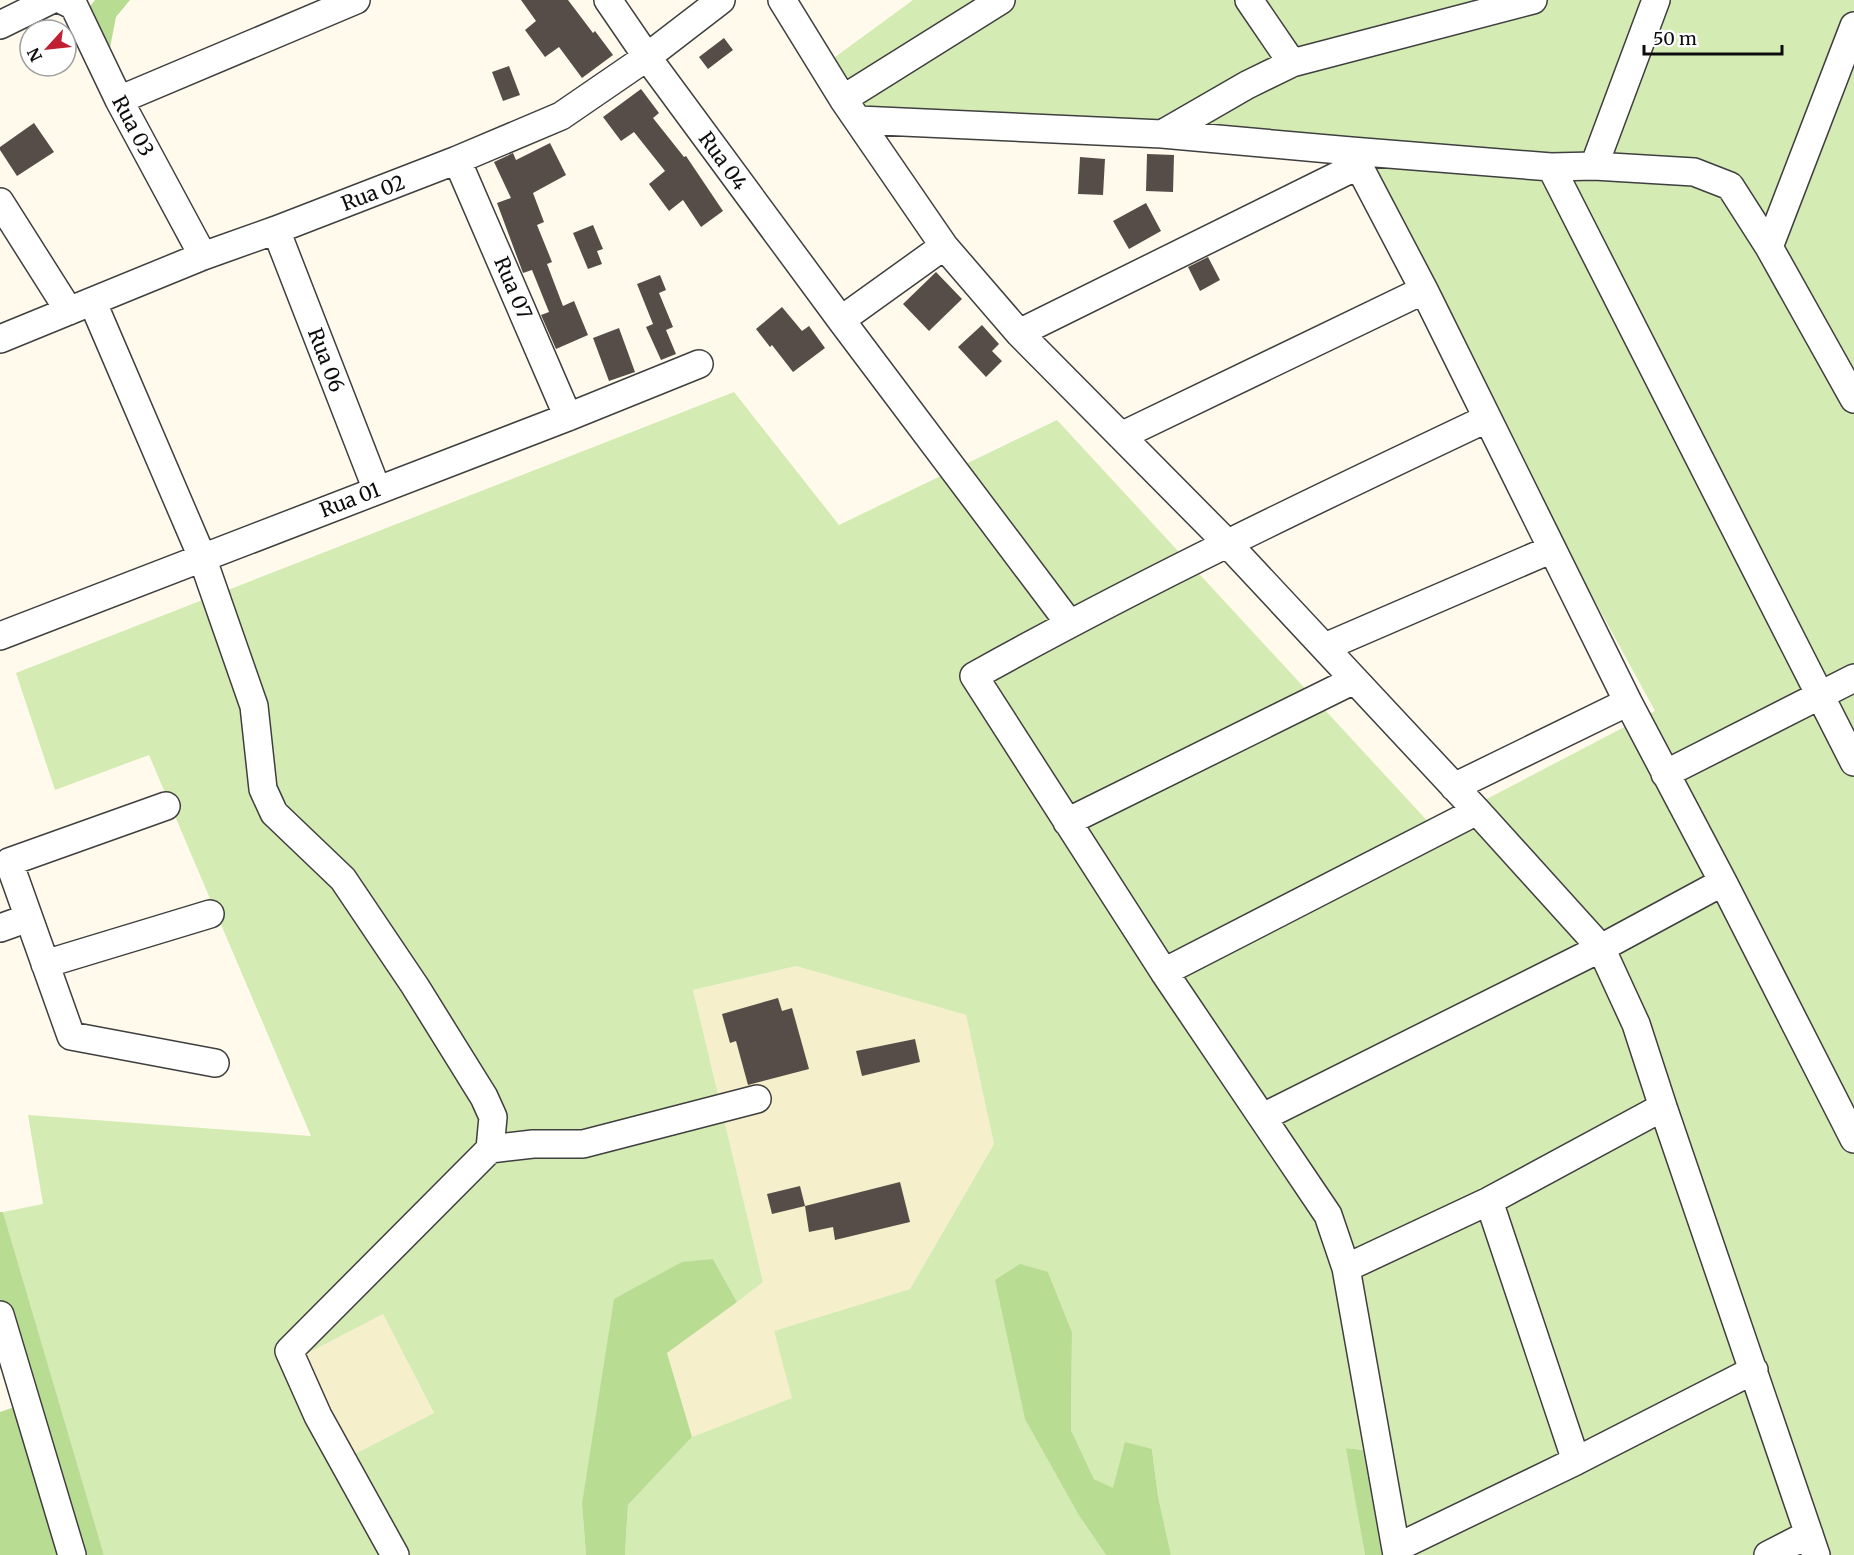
<svg xmlns="http://www.w3.org/2000/svg" width="1854" height="1555" font-family="Merriweather,serif">
	<rect width="100%" height="100%" fill="#fffaec"/>
	<path fill="#f6efcb" d="M796 966 966 1015 994 1144 910 1289 774 1331 793 1398 692 1437 667 1353 763 1282 693 990Z
		M383 1314 434 1413 353 1455 301 1356Z"/>
	<path fill="#d4ebb4" fill-rule="evenodd" d="M913 0H1854V1555H1382L1363 1450 1347 1448 1365 1555H1171L1158 1496 1152 1449 1113 1489 1094 1479 1071 1430 1072 1332 1048 1272 1080 1517 1106 1555H625L628 1505 692 1437 792 1398 774 1331 910 1289 994 1144 966 1015 796 966 693 990 763 1282 737 1302 713 1259 582 1504 586 1555H104L3 1212 43 1204 28 1115 311 1136 149 755 55 790 16 673 734 392 839 525 1057 420 1433 827 1655 711 1353 159 858 107 831 60ZM383 1314 434 1413 353 1455 302 1356Z"/>
	<path fill="#b9dc93" d="M95 0H130L116 17 109 53 86 11Z
		M0 1212H3L104 1555H0V1412L32 1401 0 1299Z
		M713 1259 737 1302 667 1353 692 1437 628 1505 625 1555H586L582 1504 614 1299 682 1262Z
		M1020 1264 1048 1272 1072 1332 1071 1430 1094 1479 1113 1488 1125 1442 1152 1449 1158 1496 1171 1555H1106L1080 1517 1025 1419 995 1280Z
		M1346 1448 1363 1450 1382 1555H1365Z"/>
	<path fill="#564d48" d="M521 0H568L593 33 595 31 613 55 582 78 559 47 545 57 525 30 536 21Z
		M724 38 733 50 708 69 699 57Z
		M509 66 520 95 503 101 492 72Z
		M641 89 659 113 653 118 684 157 686 156 723 211 701 227 683 200 669 211 649 184 665 171 634 132 621 141 603 117Z
		M34 123 54 152 17 176 0 150V147Z
		M550 143 566 175 533 193 544 222 537 225 552 262 547 264 563 306 574 301 588 335 556 349 541 315 549 312 532 270 523 273 497 203 511 198 494 162 513 153 516 160Z
		M1147 154 1174 155 1173 192 1146 191Z
		M1080 157 1105 159 1103 195 1078 194Z
		M1146 203 1161 231 1129 249 1113 221Z
		M593 225 603 249 597 251 602 264 588 269 573 233Z
		M1208 257 1220 280 1200 291 1188 267Z
		M936 272 962 299 929 331 903 304Z
		M660 275 666 290 659 293 673 327 666 330 676 354 661 360 646 327 653 324 637 284Z
		M782 307 802 331 809 326 825 348 793 372 772 345 770 347 756 329Z
		M982 325 999 344 992 351 1002 361 986 377 958 347Z
		M619 328 635 372 609 381 593 338Z
		M778 998 782 1011 792 1008 809 1069 748 1085 736 1041 730 1043 722 1014Z
		M915 1039 920 1062 862 1076 856 1051Z
		M900 1182 910 1222 835 1240 833 1227 809 1232 805 1206Z
		M800 1186 805 1206 772 1214 767 1194Z"/>
	<g fill="none" stroke-linecap="round" stroke-linejoin="round">
		<defs>
			<path id="minor" d="M62 0 74 6 119 100 203 256
				M608 0 647 57 841 320 1069 623
				M782 0 843 99 944 246 1019 333 1226 542 1477 811 1601 948 1636 1024 1663 1107 1816 1555
				M1249 0 1292 63
				M0 25 51 0
				M843 99 1001 0
				M119 100 356 0
				M859 120 1162 134 1351 151 1551 167 1594 166 1694 172 1730 186 1769 247 1854 399
				M1162 134 1247 85 1292 63 1533 0
				M1351 151 1424 290 1628 702 1723 882 1854 1139
				M457 160 568 417
				M1594 166 1656 0
				M1551 167 1854 762
				M0 202 69 311
				M276 230 377 490
				M1769 247 1854 26
				M93 303 202 557 254 706 263 789 274 813 343 879 415 986 484 1097 493 1117 490 1149 289 1351 318 1416 395 1555
				M841 320 944 246
				M1019 333 1357 166
				M0 339 203 256 276 230 457 160 561 116 647 57 721 0
				M1121 436 1424 290
				M0 636 568 417 699 364
				M1325 647 1552 549
				M1665 774 1854 678
				M1454 787 1628 702
				M166 806 9 862 71 1036 215 1063
				M1067 822 1354 680
				M0 928 28 918
				M45 964 210 914
				M1164 972 1477 811
				M1263 1117 1601 948 1723 882
				M490 1149 533 1144H583L757 1099
				M1489 1201 1576 1461
				M1346 1268 1489 1201 1663 1107
				M0 1315 72 1555
				M1396 1548 1576 1461 1754 1370
				M1397 1555 1346 1268 1328 1215 1164 972 974 676C1141 583 1313 501 1486 419
				M1768 1555 1809 1534"/>
		</defs>
		<use href="#minor" stroke="#3f3f3f" stroke-width="30"/>
		<use href="#minor" stroke="#fff" stroke-width="27"/>
	</g>
	<g text-anchor="middle" stroke-width="6" stroke-linejoin="round" paint-order="stroke">
		<g font-size="20" fill="#0c0c0c" stroke="#fff">
			<text transform="translate(133 126) rotate(62)" y="7">Rua 03</text>
			<text transform="translate(723 161) rotate(54)" y="7">Rua 04</text>
			<text transform="translate(373 193) rotate(-21)" y="7">Rua 02</text>
			<text transform="translate(513 288) rotate(67)" y="7">Rua 07</text>
			<text transform="translate(326 360) rotate(69)" y="7">Rua 06</text>
			<text transform="translate(350 500) rotate(-21)" y="7">Rua 01</text>
		</g>
	</g>
	<g transform="translate(48 48) rotate(243)"><circle r="28" fill="#ffffff" stroke="#9e9e9e" stroke-width="1.5"/>
	<path d="M0-4.5L10 22L0 15L-10 22Z" fill="#c11f33"/>
	<text y="-9" font-size="16" font-weight="bold" text-anchor="middle" fill="#0c0c0c">N</text>
	</g>
	<path d="M1644 45v9h138v-9" fill="none" stroke="#0c0c0c" stroke-width="3"/>
	<text x="1653" y="45" font-size="18" fill="#0c0c0c" stroke="#ffffff" stroke-width="4.5" paint-order="stroke">50 m</text>
</svg>
